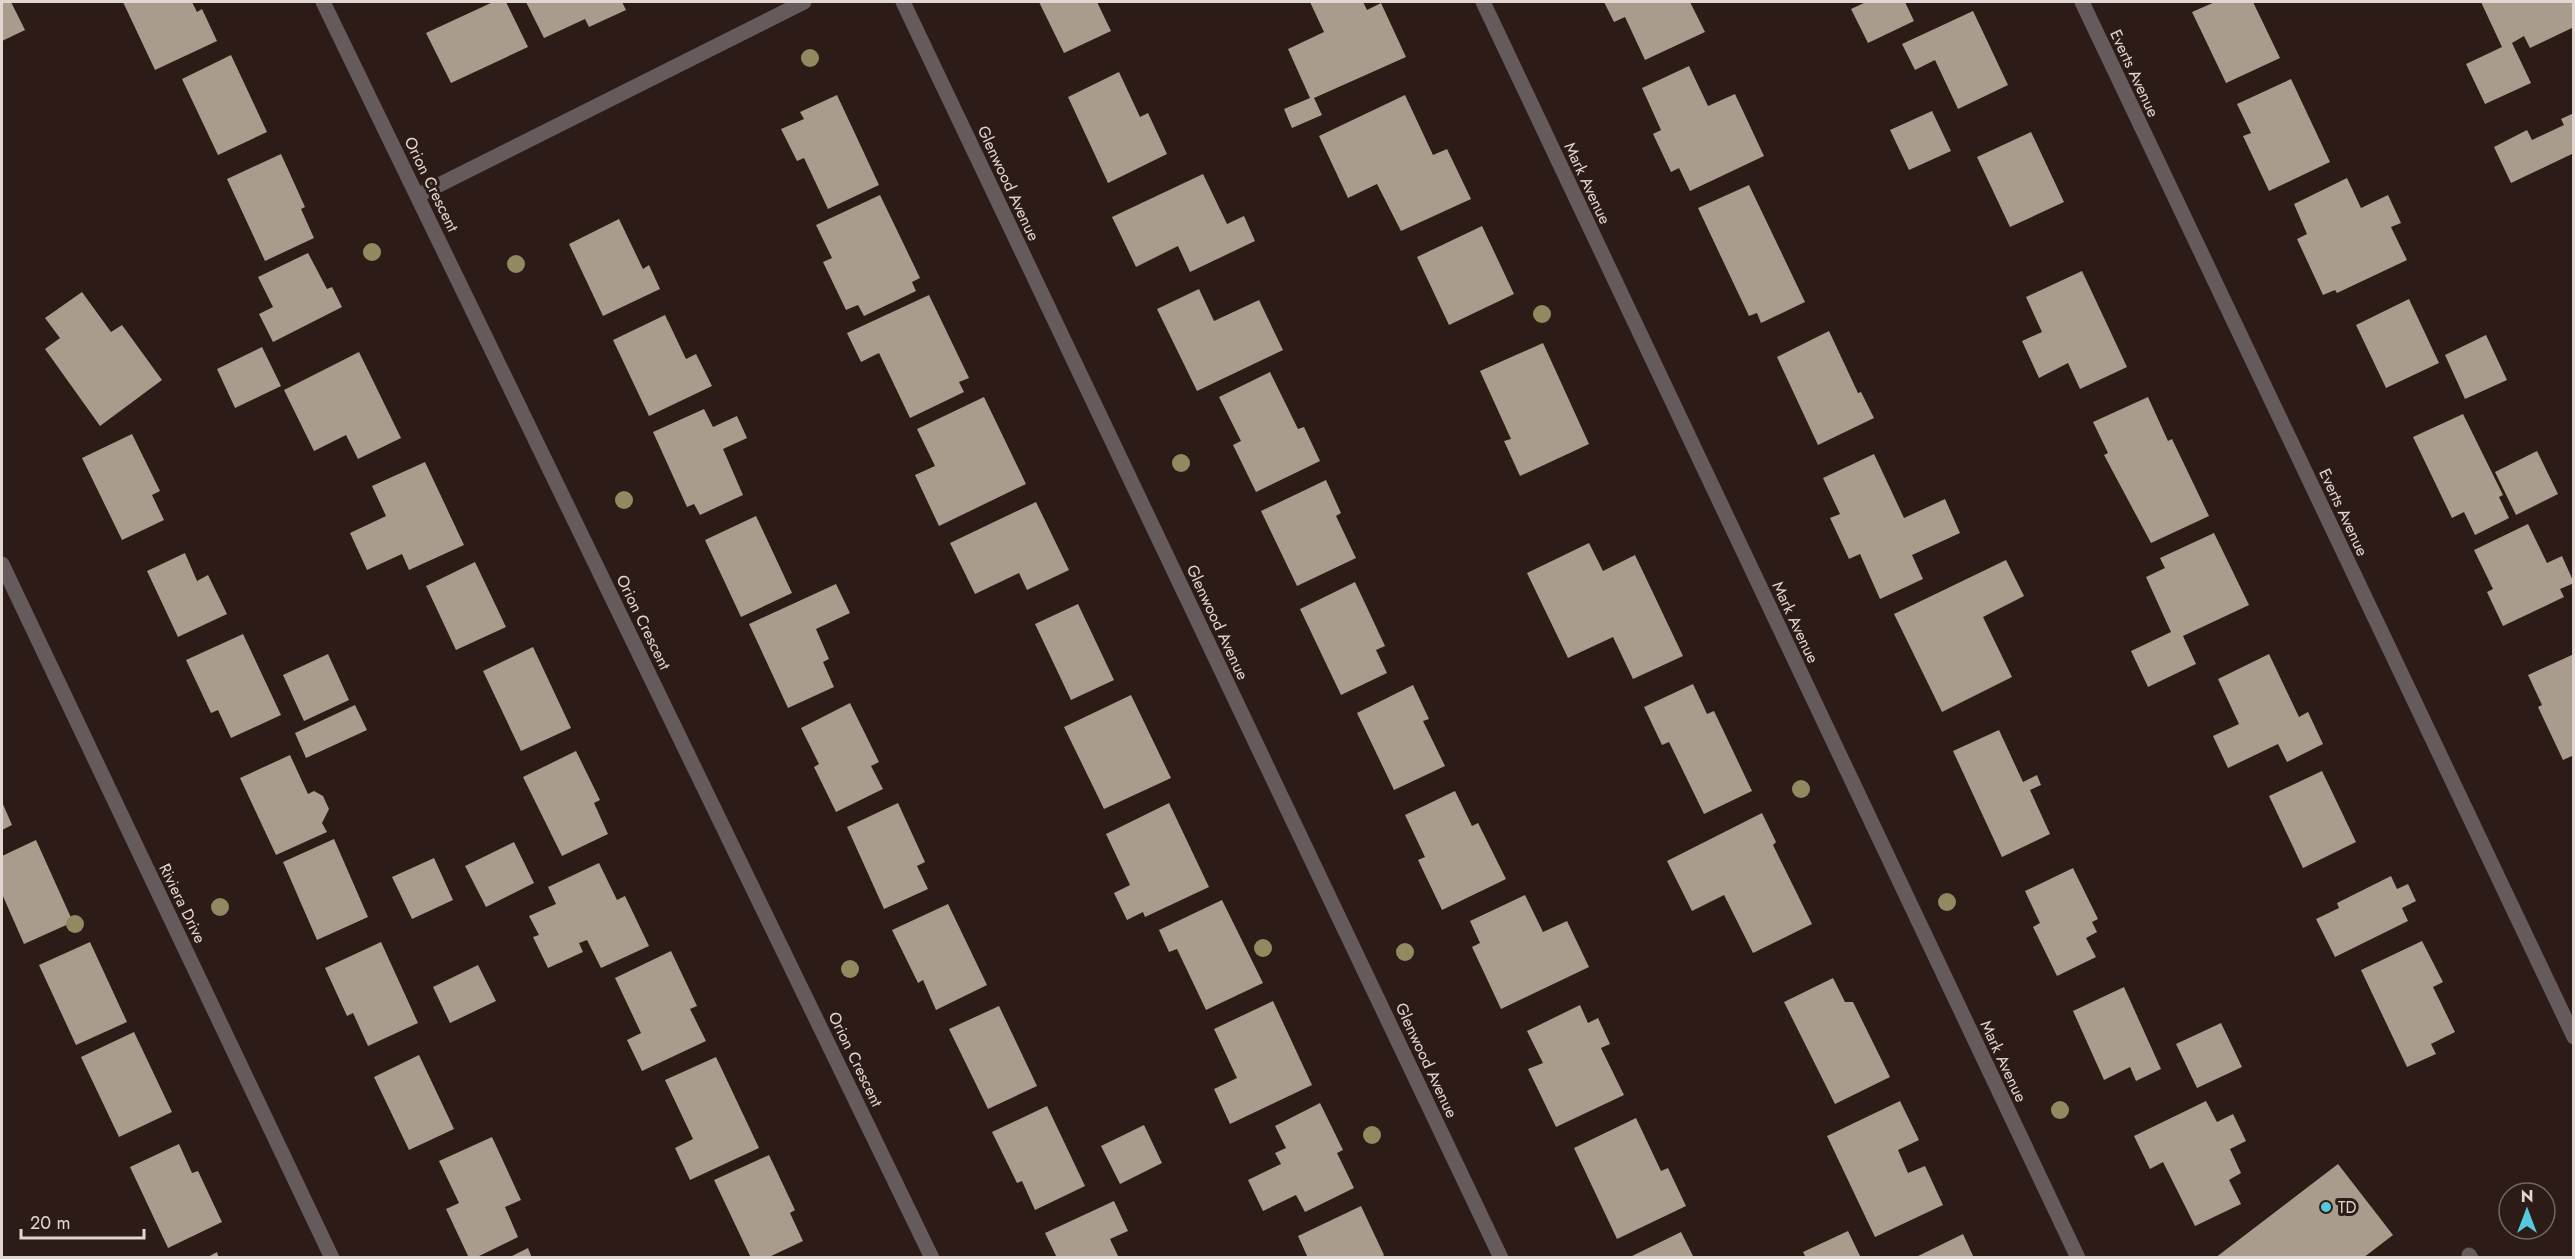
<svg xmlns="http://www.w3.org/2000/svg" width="2575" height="1259" font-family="Jost,sans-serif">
	<rect width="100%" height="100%" fill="#2c1b16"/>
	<path fill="#aa9c8c" d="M2 2H11L25 30 2 41Z
		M123 2H192L197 12 202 9 217 41 155 70Z
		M493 2H506L528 47 451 83 426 33Z
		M526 2H622L626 10 589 27 585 19 544 38Z
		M1039 2H1097L1111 31 1064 53Z
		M1310 2H1363L1367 10 1381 3 1406 57 1314 98 1322 115 1292 128 1284 109 1310 98 1288 49 1324 32Z
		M1604 2H1690L1705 32 1645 60 1625 17 1614 22Z
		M1866 2H1905L1914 21 1868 43 1851 9Z
		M2215 2H2253L2280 58 2226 83 2192 12Z
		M2481 2H2571L2574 7V27L2530 48 2524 36 2512 43 2531 83 2485 104 2466 64 2502 47Z
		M1973 11 2008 85 1958 109 1935 60 1915 70 1902 44Z
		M231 55 267 132 218 155 182 79Z
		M1689 66 1708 106 1735 94 1764 156 1690 191 1679 168 1671 172 1653 134 1661 130 1642 88Z
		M1119 72 1140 117 1148 113 1167 154 1108 183 1068 97Z
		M2291 79 2330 162 2269 191 2243 136 2251 133 2237 104Z
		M837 95 879 185 828 209 804 158 797 161 781 129 804 119 800 112Z
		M1405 95 1433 155 1447 149 1471 199 1401 231 1377 184 1348 198 1319 136Z
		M1932 111 1951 151 1909 170 1890 130Z
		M2574 113V153L2511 183 2494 147 2527 130 2532 140 2564 125 2561 119Z
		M2031 132 2064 202 2010 227 1977 157Z
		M281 154 305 207 301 209 314 238 265 261 227 179Z
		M1203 174 1227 224 1244 216 1255 241 1190 272 1178 246 1136 267 1112 217Z
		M2347 178 2361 208 2388 195 2401 223 2391 227 2407 260 2337 293 2335 290 2323 295 2297 239 2307 234 2294 204Z
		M1749 185 1805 302 1761 323 1757 313 1749 316 1698 208Z
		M880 195 920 278 912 282 916 291 864 316 858 305 846 310 823 262 832 258 816 225Z
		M619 219 643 269 649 265 660 289 603 316 569 244Z
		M1482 226 1514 294 1449 325 1417 257Z
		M308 253 327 289 332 287 342 307 273 342 259 314 273 307 258 277Z
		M2082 271 2127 367 2080 389 2068 363 2039 378 2022 341 2042 332 2026 297Z
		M1199 289 1214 321 1259 300 1283 350 1197 391 1157 309Z
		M82 292 111 332 122 325 162 380 100 426 45 349 60 338 45 318Z
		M929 295 969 378 959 382 964 392 910 418 879 353 861 362 847 333Z
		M2409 299 2439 363 2386 388 2356 325Z
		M665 315 686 359 696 354 712 386 649 416 613 340Z
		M1829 331 1858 393 1861 392 1874 418 1818 445 1777 357Z
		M2486 335 2507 380 2465 399 2445 355Z
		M1543 343 1589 444 1520 476 1504 441 1511 439 1480 371Z
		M262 347 281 386 235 408 217 369Z
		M359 352 401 438 358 459 346 435 314 451 284 390Z
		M1270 372 1298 429 1304 427 1320 461 1256 492 1233 445 1241 441 1219 397Z
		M984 397 1026 484 939 526 915 475 935 466 917 429Z
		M2148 397 2168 441 2172 439 2209 516 2151 543 2104 455 2108 453 2093 422Z
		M704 409 713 427 737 416 747 438 723 449 743 495 700 515 694 504 687 507 653 432Z
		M2463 414 2503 495 2499 497 2509 518 2475 535 2464 512 2452 518 2413 437Z
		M132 434 160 491 152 495 164 520 122 540 82 458Z
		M2537 451 2558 494 2516 515 2495 472Z
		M1874 454 1904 518 1945 499 1960 533 1912 555 1923 579 1880 599 1860 554 1849 559 1830 518 1840 514 1823 478Z
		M425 462 464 545 409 570 402 554 367 570 350 533 386 516 372 486Z
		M1326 480 1341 513 1336 516 1356 558 1297 586 1261 511Z
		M1036 502 1069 570 1027 590 1019 573 975 594 950 543Z
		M756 516 792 593 741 617 705 540Z
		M2528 524 2547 563 2562 556 2574 583 2560 589 2564 597 2503 626 2487 592 2493 589 2474 550Z
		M2214 533 2249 605 2183 636 2196 664 2148 687 2131 651 2171 632 2146 577 2165 568 2160 558Z
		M1589 543 1603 571 1635 555 1683 656 1633 679 1613 637 1568 658 1527 573Z
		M185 553 197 581 208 575 227 614 178 637 147 571Z
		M2006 560 2024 596 1983 617 2012 677 1942 712 1894 614Z
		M475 562 506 627 456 650 426 586Z
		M1355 582 1385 646 1376 650 1387 673 1341 695 1300 609Z
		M836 584 850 613 816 629 829 659 823 662 834 687 788 708 749 624Z
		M1078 604 1114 680 1071 700 1035 624Z
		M243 634 281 715 231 738 218 710 211 713 186 660Z
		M533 647 571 728 521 751 483 671Z
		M328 654 349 700 304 721 283 675Z
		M2269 654 2299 717 2308 712 2323 744 2287 762 2278 744 2228 768 2213 736 2239 724 2218 679Z
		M2574 654V755L2563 760 2538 707 2542 705 2528 675Z
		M1693 684 1707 714 1714 711 1752 791 1704 814 1669 742 1662 745 1644 707Z
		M1413 685 1429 719 1423 721 1445 766 1394 790 1357 713Z
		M1131 695 1171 778 1104 809 1064 727Z
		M850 703 879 762 871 766 883 789 836 812 814 767 819 764 801 728Z
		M355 705 367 730 306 758 295 733Z
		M1999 730 2023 782 2037 775 2041 785 2030 790 2050 834 2002 857 1953 751Z
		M576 751 600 800 594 803 608 834 562 856 523 777Z
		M290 755 308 794 314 791 323 796 329 809 322 823 327 832 276 855 240 778Z
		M2322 771 2356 842 2303 868 2269 796Z
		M1455 791 1472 826 1478 823 1506 879 1442 910 1418 860 1425 857 1405 815Z
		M2 802 12 825 2 830Z
		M898 803 925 862 917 866 928 889 884 909 847 827Z
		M1169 803 1209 887 1145 917 1143 912 1127 920 1114 893 1130 885 1106 834Z
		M1762 813 1776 842 1773 845 1812 924 1753 953 1724 895 1692 911 1667 861Z
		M334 839 368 917 317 940 283 862Z
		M36 840 73 922 24 944 2 894V856Z
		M514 842 534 883 486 907 465 866Z
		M434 858 453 900 412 919 392 877Z
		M599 863 617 900 625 896 649 946 601 968 587 940 579 943 583 952 548 968 533 937 539 935 529 916 556 904 548 887Z
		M2073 868 2098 919 2092 922 2097 932 2086 938 2096 957 2057 976 2033 927 2040 923 2025 891Z
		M2391 876 2397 889 2408 884 2416 901 2402 908 2408 921 2335 957 2316 919 2339 908 2337 903Z
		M1525 895 1543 932 1567 921 1589 967 1501 1009 1472 947 1480 943 1470 921Z
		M1222 900 1263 983 1206 1010 1177 949 1169 952 1159 930Z
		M948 904 987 985 936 1010 923 980 918 983 892 930Z
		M2422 941 2443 982 2433 987 2455 1032 2431 1044 2436 1054 2407 1067 2361 970Z
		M90 942 127 1022 76 1045 39 965Z
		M381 942 418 1023 368 1046 353 1013 347 1016 325 968Z
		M671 951 697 1006 690 1009 706 1041 642 1071 627 1040 641 1033 615 978Z
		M478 965 496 1001 450 1023 433 987Z
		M1833 978 1845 1002H1853L1890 1077 1835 1104 1784 1002Z
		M2124 987 2161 1069 2136 1081 2130 1067 2104 1080 2073 1011Z
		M1273 1001 1312 1085 1230 1124 1214 1089 1237 1078 1214 1029Z
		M1580 1005 1588 1023 1598 1018 1610 1044 1601 1048 1624 1095 1556 1127 1528 1069 1543 1063 1527 1031Z
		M999 1006 1037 1086 988 1109 949 1029Z
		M2221 1023 2242 1067 2197 1088 2176 1044Z
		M134 1032 172 1112 119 1137 81 1057Z
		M419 1055 454 1129 409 1150 374 1077Z
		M716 1057 759 1148 690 1180 675 1148 693 1139 665 1080Z
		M1900 1101 1919 1140 1898 1150 1908 1173 1925 1166 1943 1205 1875 1237 1827 1136Z
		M2206 1101 2217 1122 2233 1114 2246 1141 2230 1149 2241 1173 2229 1180 2241 1204 2195 1226 2163 1162 2150 1169 2134 1136Z
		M1320 1103 1343 1150 1337 1153 1354 1188 1305 1212 1296 1195 1263 1211 1248 1180 1281 1164 1275 1153 1286 1148 1275 1126Z
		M1047 1106 1085 1186 1035 1210 1022 1181 1017 1183 992 1132Z
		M1636 1118 1661 1171 1668 1168 1686 1206 1617 1239 1574 1148Z
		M1144 1125 1162 1163 1120 1184 1101 1146Z
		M492 1137 521 1200 505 1207 518 1237 475 1258H469L446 1209 459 1203 439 1161Z
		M179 1144 192 1173 198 1171 222 1222 168 1248 130 1167Z
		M769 1155 795 1210 790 1213 803 1241 767 1258H751L714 1180Z
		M2338 1164 2393 1235 2363 1258H2215Z
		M1114 1201 1128 1231 1110 1239 1119 1258H1057L1045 1233Z
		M1361 1206 1384 1255 1381 1258H1308L1298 1236Z
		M1848 1231 1861 1258H1806L1803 1252Z
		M1681 1232 1694 1258H1628Z
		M1963 1234 1974 1258H1914Z
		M528 1248 532 1258H508Z
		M217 1252 219 1258H206Z"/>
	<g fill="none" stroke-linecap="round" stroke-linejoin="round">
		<path stroke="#655b5d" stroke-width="15" d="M2469 1255 2471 1258"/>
		<path stroke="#655b5d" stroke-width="15" d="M323 2 932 1258
			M903 2 1501 1258
			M1483 2 2078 1258
			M2082 2 2574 1037
			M417 196 804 2
			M2 564 332 1258"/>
	</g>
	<g fill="#928960">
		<circle cx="810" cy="58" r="9"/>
		<circle cx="372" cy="252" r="9"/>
		<circle cx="516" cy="264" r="9"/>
		<circle cx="1542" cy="314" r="9"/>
		<circle cx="1181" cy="463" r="9"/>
		<circle cx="624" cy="500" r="9"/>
		<circle cx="1801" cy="789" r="9"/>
		<circle cx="1947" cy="902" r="9"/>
		<circle cx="220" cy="907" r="9"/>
		<circle cx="75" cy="924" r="9"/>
		<circle cx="1263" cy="948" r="9"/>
		<circle cx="1405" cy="952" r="9"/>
		<circle cx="850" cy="969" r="9"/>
		<circle cx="2060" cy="1110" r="9"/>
		<circle cx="1372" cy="1135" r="9"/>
	</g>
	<circle fill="#55cade" stroke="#2c1b16" stroke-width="2" cx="2326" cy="1207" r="6"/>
	<g text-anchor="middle" stroke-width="6" stroke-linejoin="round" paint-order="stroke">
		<g font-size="16" fill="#e2d6d2" stroke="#2c1b16">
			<text transform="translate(2135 73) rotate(65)" y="6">Everts Avenue</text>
			<text transform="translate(1009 183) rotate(65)" y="6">Glenwood Avenue</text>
			<text transform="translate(1588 183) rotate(65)" y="6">Mark Avenue</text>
			<text transform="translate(432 184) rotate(64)" y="6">Orion Crescent</text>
			<text transform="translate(2344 512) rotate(65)" y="6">Everts Avenue</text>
			<text transform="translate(644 622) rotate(64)" y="6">Orion Crescent</text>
			<text transform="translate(1218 622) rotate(65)" y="6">Glenwood Avenue</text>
			<text transform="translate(1796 622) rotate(65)" y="6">Mark Avenue</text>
			<text transform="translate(183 903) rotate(64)" y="6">Riviera Drive</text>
			<text transform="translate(856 1059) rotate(64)" y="6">Orion Crescent</text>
			<text transform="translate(1427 1060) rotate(65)" y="6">Glenwood Avenue</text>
			<text transform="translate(2004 1061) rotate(65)" y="6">Mark Avenue</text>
		</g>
		<g font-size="16" fill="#e2d6d2" stroke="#2c1b16" text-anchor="start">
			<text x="2338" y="1213">TD</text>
		</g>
	</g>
	<rect width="2575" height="1259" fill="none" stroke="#e2d6d2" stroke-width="6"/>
	<g transform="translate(2527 1211)"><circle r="28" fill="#2c1b16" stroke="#756661" stroke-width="1.5"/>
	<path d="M0-4.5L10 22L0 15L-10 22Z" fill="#55cade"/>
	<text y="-9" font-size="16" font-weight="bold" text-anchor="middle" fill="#e2d6d2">N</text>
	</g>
	<path d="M21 1229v9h123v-9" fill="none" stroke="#e2d6d2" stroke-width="3"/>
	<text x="30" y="1229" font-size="18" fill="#e2d6d2" stroke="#2c1b16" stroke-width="4.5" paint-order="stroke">20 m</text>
</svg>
